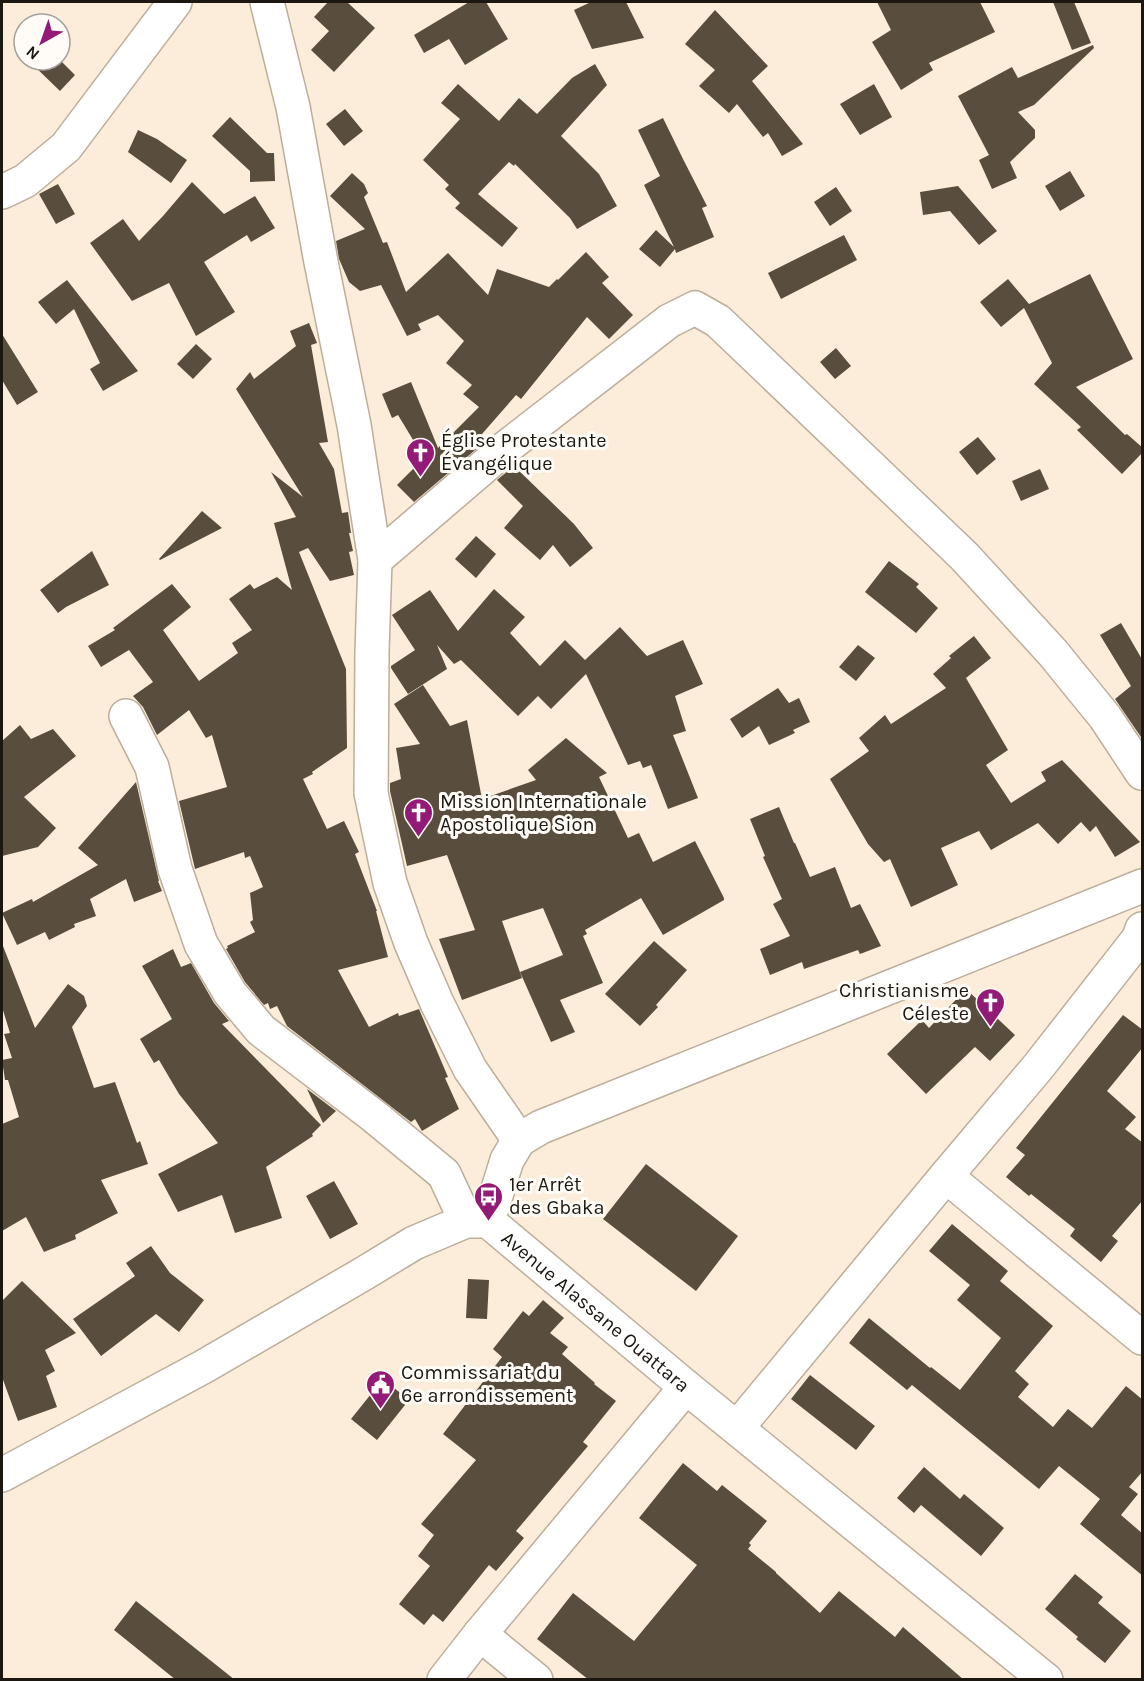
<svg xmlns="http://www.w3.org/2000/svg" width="1144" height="1681" font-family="Karla,sans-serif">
	<rect width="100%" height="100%" fill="#fbedd9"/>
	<path fill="#594d3d" d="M328 2H347L375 28 334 72 311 50 329 31 314 17Z
		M469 2H486L508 39 465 65 449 39 424 53 414 35Z
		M591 2H626L644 38 592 49 574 10Z
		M877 2H980L995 32 929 63 933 70 901 90 872 42 891 30Z
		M1053 2H1074L1091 43 1072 50Z
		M715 10 768 66 752 81 803 144 782 156 768 133 763 137 737 104 729 113 699 86 715 70 685 44Z
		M1093 45 1094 48 1034 105 1018 112 1035 130V138L1010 162 1017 178 992 189 979 160 989 155 958 96 1012 67 1018 78Z
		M28 60H60L75 75 60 91Z
		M595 64 607 85 561 136 599 174 617 206 577 229 570 218 515 164 514 166 509 162 478 194 518 228 502 247 455 208 460 203 445 189 449 185 423 160 460 119 441 103 458 84 499 121 519 98 537 114 572 78Z
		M874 84 892 117 860 135 840 104Z
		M345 109 363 131 344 146 326 124Z
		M230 117 267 153H274L275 181 250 182V171L212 136Z
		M663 118 683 159 707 206 702 208 714 237 676 253 675 249 660 267 639 249 656 230 674 247 644 185 660 176 638 130Z
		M138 130 157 139 187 160 171 183 128 152Z
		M1070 171 1085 196 1060 211 1045 186Z
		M352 173 364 184 368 193 364 197 383 243 387 242 406 292 448 253 488 295 497 269 549 287 557 279 558 280 586 252 609 277 602 283 633 315 609 339 587 317 521 399 516 395 482 434 488 439 414 502 397 485 424 458 398 415 392 418 382 394 411 382 438 448 479 407 463 394 472 385 446 363 464 341 438 315 418 324 421 330 407 336 381 285 360 291 349 282 339 259 336 241 365 229 330 196Z
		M192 182 224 214 255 196 275 228 251 242 247 235 204 262 235 312 196 336 169 283 132 301 90 243 123 219 139 241 163 216Z
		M58 184 75 214 56 224 39 194Z
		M958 186 997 231 979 245 950 211 923 215 920 192Z
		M836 187 852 211 830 226 814 202Z
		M844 235 857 260 781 299 768 273Z
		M1090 274 1133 359 1076 387 1125 435 1127 434 1143 448V452L1122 474 1077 430 1081 427 1034 384 1052 363 1024 308 1001 327 980 302 1008 279 1029 304Z
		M67 280 138 371 103 391 90 369 100 363 74 309 56 324 38 302Z
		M309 323 317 343 311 345 328 442 319 443 334 469 342 513 348 512 351 533H349L353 551 349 552 354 575 330 581 308 548 299 552 346 669 347 748 312 772 313 774 303 779 327 829 344 821 359 852 355 854 377 911H376L388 957 338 970 369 1027 398 1013 399 1016 419 1009 448 1077 445 1078 459 1109 422 1131 415 1119 411 1122 287 1026 277 1006 270 1009 268 1003 264 1005 245 982 226 949 228 948 227 946 255 932 250 922 253 920 250 893 263 887 250 856 245 858 244 852 195 869 179 801 227 787 212 735 206 738 189 710 157 735 143 707 133 696 153 682 129 650 101 667 88 646 115 630 113 628 172 584 191 607 163 630 199 681 238 653 232 643 252 630 229 599 250 584 254 589 277 577 292 590 274 523 296 517 271 472 303 497 236 389 250 372 254 379 296 346 290 331Z
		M2 334 38 392 17 405 2 380Z
		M196 344 212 359 193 379 177 364Z
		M836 348 851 366 835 379 820 362Z
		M978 437 996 459 977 475 959 452Z
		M514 466 574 524 593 548 570 567 553 545 540 560 504 528 523 506 497 480Z
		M1040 469 1049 489 1021 501 1012 481Z
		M202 511 222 528 160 560 159 559Z
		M476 536 496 554 476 578 455 559Z
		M92 551 109 585 66 607 58 613 40 590Z
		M889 561 919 584 916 587 938 608 916 633 865 592Z
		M494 589 525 617 510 633 540 666 565 640 585 660 620 627 647 656 683 640 703 684 675 696 686 731 673 735 698 798 668 809 651 765 643 768 640 761 628 765 586 674 551 709 538 696 518 716 461 660 454 664 437 645 447 669 408 694 391 668V666L415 650 392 615 430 590 458 631Z
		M1121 623 1143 661V740L1115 699 1131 686 1100 635Z
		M974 636 991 658 966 678 1008 750 986 765 1011 803 1046 781 1041 772 1062 760 1140 842 1115 857 1096 826 1090 832 1081 822 1058 844 1038 823 991 850 979 831 941 848 958 885 911 907 890 859 884 862 868 844 830 779 869 751 859 738 885 715 891 724 946 688 933 674 951 658 949 656Z
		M858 645 875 658 856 681 839 667Z
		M423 685 450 726 467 720 482 799 536 780 528 770 566 738 607 773 599 777 628 838 639 833 653 862 695 841 724 898V900L663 935 641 898 585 930 587 934 583 936 603 983 560 1000 575 1032 551 1042 520 972 563 955 543 908 502 921 522 978 462 1000 439 939 475 930 447 855 407 866 390 791V783L401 779 396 748 420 744 394 704Z
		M778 688 789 703 799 698 810 722 793 730 795 733 769 745 759 726 742 738 730 719Z
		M20 725 31 739 53 729 76 756 24 797 56 828 38 847 2 856V741Z
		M136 782 159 881H158L162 891 134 902 126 879 90 899 96 916 74 924 75 927 49 940 45 932 17 945 2 913 32 899 33 902 98 865 78 848Z
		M779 807 794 843H795L810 877 835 867 851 908 860 904 881 946 860 954 858 950 804 969 802 962 770 975 760 949 790 936 773 904 782 899 763 857 765 856 750 819Z
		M654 941 687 970 656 1005 658 1007 640 1026 605 994Z
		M2 946H3L35 1028 68 984 84 996 87 1006 72 1027 94 1088 115 1082 137 1143 140 1141 148 1164 101 1180 118 1213 75 1235 76 1239 44 1252 26 1217 2 1231V1124L19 1117 8 1080H5L2 1060 12 1058 4 1034 10 1033 2 1007Z
		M173 949 181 967 191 963 214 1003 229 1021 222 1024 321 1125 312 1134 313 1136 266 1167 282 1218 235 1233 222 1195 178 1212 158 1174 218 1143 179 1094 159 1060 154 1063 140 1039 172 1019 142 966Z
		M966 989 1015 1035 990 1061 975 1047 926 1094 887 1054 922 1020 929 1028Z
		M1123 1015 1143 1030V1047L1107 1091 1136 1117 1125 1129 1143 1143V1200L1112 1236 1118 1241 1101 1262 1070 1236 1075 1229 1031 1194 1029 1196 1006 1177 1025 1155 1016 1148Z
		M307 1089 336 1111 323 1123Z
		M646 1164 738 1236 696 1291 603 1219Z
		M334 1181 358 1224 330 1239 306 1196Z
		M952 1224 1008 1271 1000 1281 1053 1326 1015 1371 1029 1384 1018 1397 1053 1427 1068 1409 1092 1428 1126 1386 1143 1400V1471L1129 1487 1138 1494 1121 1515 1143 1534V1576L1080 1524 1100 1499 1059 1466 1039 1489 912 1385 907 1390 849 1343 869 1318 930 1368 931 1367 960 1390 1001 1338 957 1300 970 1285 929 1251Z
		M151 1246 170 1273 204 1300 179 1332 156 1314 101 1356 73 1319 135 1276 126 1263Z
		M468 1279 489 1280 487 1319 466 1318Z
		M22 1281 76 1333 45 1350 55 1371 46 1376 57 1407 18 1421 2 1377V1301Z
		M543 1300 564 1318 550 1333 568 1347 562 1354 595 1383 594 1384 616 1401 583 1442 588 1446 516 1531 524 1538 496 1571 489 1565 443 1622 433 1614 424 1625 399 1604 430 1566 418 1556 434 1535 421 1524 476 1460 443 1434 502 1357 493 1349 523 1311 529 1316Z
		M810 1375 875 1426 856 1450 791 1399Z
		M383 1379 409 1400 377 1440 351 1419Z
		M683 1463 717 1491 722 1485 767 1521 749 1543 751 1545 748 1549 776 1572V1573L820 1613 839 1591 895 1637 903 1627 964 1680H589L537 1639 573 1593 634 1641 697 1565 639 1518Z
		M924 1467 960 1499 964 1494 1004 1528 981 1556 921 1505 914 1513 897 1498Z
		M1075 1574 1103 1597 1098 1603 1131 1631 1105 1663 1076 1639 1078 1637 1045 1609Z
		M136 1601 235 1680H176L114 1630Z"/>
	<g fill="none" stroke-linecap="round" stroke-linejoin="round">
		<defs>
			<g id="minor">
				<path d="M267 2 293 107 321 262 354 425 375 560 372 652 371 793 390 883 411 943 437 1003 470 1069 519 1140"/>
				<path d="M2 192 25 181 66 147 175 2"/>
				<path d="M375 560 508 446 669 321 695 308 718 321 964 556 1053 653 1105 717 1142 773"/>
				<path d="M126 716 152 767 175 869 201 944 230 993 261 1030 375 1117 444 1174 466 1221"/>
				<path d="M946 1176 1142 1338"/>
				<path d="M488 1221 507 1160 519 1140 541 1127 1142 886"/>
				<path d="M737 1428 946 1176 1038 1067 1139 938 1142 929"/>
				<path id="s1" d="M2 1475 203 1367 363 1274 414 1243 466 1221H488L686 1387 1046 1680"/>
				<path d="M480 1634 536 1680"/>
				<path d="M444 1680 480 1634 686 1387"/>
			</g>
		</defs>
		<use href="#minor" stroke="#bcae9b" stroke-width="36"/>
		<use href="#minor" stroke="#fff" stroke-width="33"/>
	</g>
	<defs>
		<symbol id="church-pin" viewBox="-11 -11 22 30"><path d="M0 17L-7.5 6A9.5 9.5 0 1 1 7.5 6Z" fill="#941a77" stroke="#fffcf8"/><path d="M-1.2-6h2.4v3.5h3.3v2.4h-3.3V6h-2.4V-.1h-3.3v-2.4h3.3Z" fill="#fff"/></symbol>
		<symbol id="bus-pin" viewBox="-11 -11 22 30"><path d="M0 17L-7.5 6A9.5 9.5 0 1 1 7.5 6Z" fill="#941a77" stroke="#fffcf8"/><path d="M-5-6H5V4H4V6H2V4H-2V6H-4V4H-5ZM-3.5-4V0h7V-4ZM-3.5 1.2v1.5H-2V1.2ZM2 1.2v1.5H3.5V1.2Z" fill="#fff"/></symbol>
		<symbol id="civic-pin" viewBox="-11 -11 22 30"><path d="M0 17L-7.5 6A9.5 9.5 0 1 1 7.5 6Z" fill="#941a77" stroke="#fffcf8"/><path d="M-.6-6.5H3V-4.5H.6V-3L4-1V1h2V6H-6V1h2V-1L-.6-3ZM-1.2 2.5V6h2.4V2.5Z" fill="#fff"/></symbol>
	</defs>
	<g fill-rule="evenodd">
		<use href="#church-pin" x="404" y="436" width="33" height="45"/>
		<use href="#church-pin" x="402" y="796" width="33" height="45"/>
		<use href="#church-pin" x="974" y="986" width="33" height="45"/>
		<use href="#bus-pin" x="472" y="1180" width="33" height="45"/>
		<use href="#civic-pin" x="364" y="1368" width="33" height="45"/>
	</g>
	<g text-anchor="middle" stroke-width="6" stroke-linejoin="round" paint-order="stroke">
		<g font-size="20" fill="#1c1710" stroke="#fffcf8" text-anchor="start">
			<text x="441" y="447">Église Protestante<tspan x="441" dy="23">Évangélique</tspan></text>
			<text x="440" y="808">Mission Internationale<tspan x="440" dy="23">Apostolique Sion</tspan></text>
			<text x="969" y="997" text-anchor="end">Christianisme<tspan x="969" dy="23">Céleste</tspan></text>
			<text x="509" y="1191">1er Arrêt<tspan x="509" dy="23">des Gbaka</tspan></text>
			<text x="401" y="1379">Commissariat du<tspan x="401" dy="23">6e arrondissement</tspan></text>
		</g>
		<g font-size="20" fill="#1c1710" stroke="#fffcf8">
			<text dy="7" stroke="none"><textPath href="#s1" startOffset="692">Avenue Alassane Ouattara</textPath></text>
		</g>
	</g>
	<rect width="1144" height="1681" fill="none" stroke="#1c1710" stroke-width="6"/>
	<g transform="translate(42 42) rotate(220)"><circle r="28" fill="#fffcf8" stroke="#a4a09b" stroke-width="1.5"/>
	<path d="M0-4.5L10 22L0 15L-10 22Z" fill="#941a77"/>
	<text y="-9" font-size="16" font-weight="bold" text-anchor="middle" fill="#1c1710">N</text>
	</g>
</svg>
